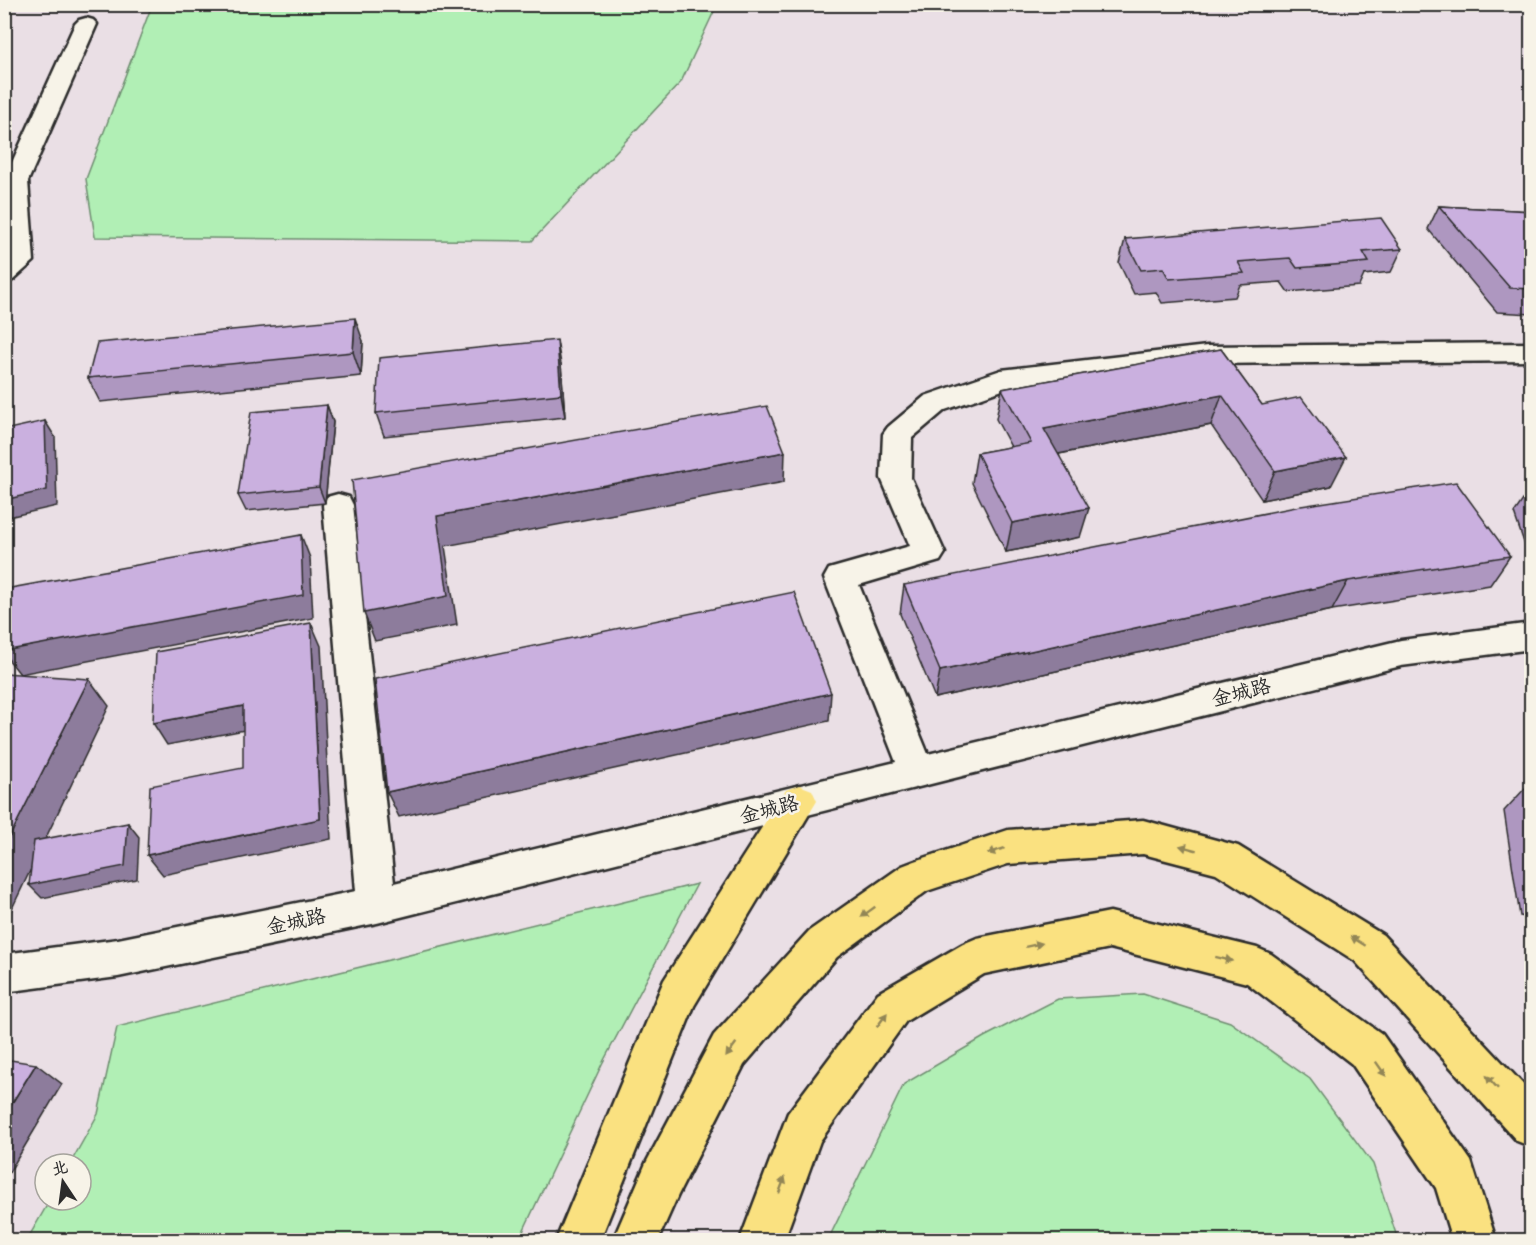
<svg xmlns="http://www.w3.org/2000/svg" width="1536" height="1245" font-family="'Architects Daughter','LXGW WenKai TC',sans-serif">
	<rect width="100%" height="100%" fill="#eadfe5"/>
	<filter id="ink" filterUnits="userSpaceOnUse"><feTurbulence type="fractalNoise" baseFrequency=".0167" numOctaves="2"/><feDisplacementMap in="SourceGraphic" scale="12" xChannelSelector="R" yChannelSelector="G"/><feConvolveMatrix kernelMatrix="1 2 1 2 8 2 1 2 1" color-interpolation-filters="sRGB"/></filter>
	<g filter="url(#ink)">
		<path fill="#b1efb5" stroke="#6e8d70" stroke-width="1.5" d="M152 5 153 4 717 5 681 82 532 241 95 237 86 179Z
			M697 884 602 1064 519 1240H27L50 1200H81V1164H70L98 1114 117 1027Z
			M1143 994 1230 1022 1310 1079 1373 1164 1398 1240H828L904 1084 984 1037 1058 999Z"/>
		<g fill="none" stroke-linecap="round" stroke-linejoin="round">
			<defs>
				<path id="minor" d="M86 18 93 20 97 24 28 181 34 261 13 280 4 282V261L8 258 4 180 75 24 79 20Z
					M1532 343V361L1207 364 1014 386 945 410 912 438 911 478 945 553 940 561 859 585 928 754 1401 640 1532 623V649L1401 666 377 923 118 977 4 992V954L118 939 356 891 323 505 327 497 338 494 349 497 353 505 394 883 896 762 824 578 829 569 910 546 881 478 883 434 888 427 925 396 1001 370 1207 346Z"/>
				<path id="major" d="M799 785 812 790 817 801 694 1006 600 1240H556L664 980 786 790Z
					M1143 820 1238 846 1383 935 1532 1094V1147L1517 1141 1355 961 1216 873 1143 854 1008 864 927 891 837 957 744 1065 678 1195 658 1240H613L646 1163 714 1035 809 931 902 866 915 861 1008 830Z
					M1110 912 1257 948 1271 954 1382 1034 1471 1161 1496 1240H1452L1436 1188 1352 1064 1247 983 1110 948 984 974 906 1021 820 1141 784 1240H740L788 1113 878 993 963 944 977 938Z"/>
			</defs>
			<use href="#minor" stroke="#2b2b2b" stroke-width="5"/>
			<use href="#major" stroke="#2b2b2b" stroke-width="5"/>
			<use href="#minor" fill="#f7f3e8" fill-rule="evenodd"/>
			<use href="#major" fill="#fae180" fill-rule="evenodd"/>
		</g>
		<path fill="#ae97c0" stroke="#2b2b2b" stroke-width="1.5" d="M1439 206 1532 211V314L1497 312 1428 229Z
			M1125 239 1402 249 1391 272 1364 275 1359 286 1288 292 1281 282 1240 285 1235 297 1162 303 1156 292 1134 294 1119 263Z
			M363 341 361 376 100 402 88 378Z
			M1221 349 1262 405 1331 486 1262 500 1211 425 1059 454 1080 537 1006 552 972 483 977 453 1011 447 996 419 1002 389Z
			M561 364 565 417 384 436 376 413Z
			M327 405 333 422 325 503 246 511 238 495Z
			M1532 487V566L1514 513Z
			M1510 556 1490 585 1332 610 935 698 900 614 904 585Z
			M1528 785 1532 786V918L1520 916 1504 811Z"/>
		<path fill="#8d7b9c" stroke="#2b2b2b" stroke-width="1.5" d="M355 318 363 341 361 376 353 352Z
			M557 340 561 364 565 417 561 394Z
			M1222 395 1211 425 1037 458 1044 429Z
			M327 405 333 422 325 503 319 487Z
			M45 421 55 437 57 506 4 518V500Z
			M785 452 784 482 445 546 457 625 375 641 364 613 437 516Z
			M1346 457 1331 486 1262 500 1275 471Z
			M1089 508 1080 537 1006 552 1012 523Z
			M301 535 310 558 313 618 20 674 4 654V651Z
			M1348 581 1332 610 935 698 940 671Z
			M311 623 321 646 331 839 163 875 147 855 320 819Z
			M89 679 109 706 6 921 4 920V848Z
			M831 693 829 721 399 817 387 792Z
			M243 706 255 728 167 745 153 723Z
			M128 823 139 837 137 879 42 898 29 885Z
			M36 1064 62 1084 4 1181V1116Z"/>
		<path fill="#cab0df" stroke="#2b2b2b" stroke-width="1.5" d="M1439 206 1532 211V289L1510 288Z
			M1381 218 1402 249 1363 252 1369 262 1297 268 1290 258 1238 262 1244 273 1169 279 1163 268 1141 270 1125 239Z
			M355 318 353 352 88 378 97 343Z
			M557 340 561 394 376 413 379 358Z
			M1221 349 1262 405 1301 397 1346 457 1275 471 1222 395 1044 429 1089 508 1012 523 977 453 1031 443 1002 389Z
			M327 405 319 487 238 495 251 412Z
			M767 406 785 452 437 516 448 596 364 613 352 480Z
			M45 421 47 490 4 500V430Z
			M1456 482 1510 556 1348 581 940 671 904 585 1301 506Z
			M301 535 303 595 4 651V637L11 588Z
			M794 592 831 693 387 792 375 679Z
			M311 623 320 819 147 855 150 786 243 768V706L153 723 156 652Z
			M4 673 89 679 4 848Z
			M1528 785 1532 786V809Z
			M128 823 125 866 29 885 34 841Z
			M4 1059 36 1064 4 1116Z"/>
		<defs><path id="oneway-solid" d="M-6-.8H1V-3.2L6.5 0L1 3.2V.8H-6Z" transform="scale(1.5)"/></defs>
		<g fill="#928656">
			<use href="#oneway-solid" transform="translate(1188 848) rotate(-165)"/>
			<use href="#oneway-solid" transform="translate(996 851) rotate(162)"/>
			<use href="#oneway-solid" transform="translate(868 912) rotate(144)"/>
			<use href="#oneway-solid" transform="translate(1358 941) rotate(-148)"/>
			<use href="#oneway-solid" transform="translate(1034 945) rotate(-12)"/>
			<use href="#oneway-solid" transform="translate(1224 959) rotate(14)"/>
			<use href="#oneway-solid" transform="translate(882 1020) rotate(-54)"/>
			<use href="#oneway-solid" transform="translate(731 1050) rotate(126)"/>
			<use href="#oneway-solid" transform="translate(1381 1069) rotate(55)"/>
			<use href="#oneway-solid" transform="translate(1492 1082) rotate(-132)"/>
			<use href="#oneway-solid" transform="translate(782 1185) rotate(-70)"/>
		</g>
	</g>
	<g text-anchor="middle" stroke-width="5" stroke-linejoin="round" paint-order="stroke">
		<g font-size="20" fill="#2b2b2b" stroke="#f7f3e8">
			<text transform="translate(1241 692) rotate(-14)" y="7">金城路</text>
			<text transform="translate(769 809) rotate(-14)" y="7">金城路</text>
			<text transform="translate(296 921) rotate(-12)" y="7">金城路</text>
		</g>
	</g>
	<rect width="1536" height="1245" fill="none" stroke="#f7f3e8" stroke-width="24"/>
	<rect x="12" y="12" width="1512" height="1221" fill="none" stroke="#2b2b2b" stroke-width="2" filter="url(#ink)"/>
	<g transform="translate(63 1182) rotate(347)"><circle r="28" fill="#f7f3e8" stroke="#a5a39c" stroke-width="1.5"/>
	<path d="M0-4.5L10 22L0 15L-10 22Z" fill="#2b2b2b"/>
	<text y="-9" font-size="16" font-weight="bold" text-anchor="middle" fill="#2b2b2b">北</text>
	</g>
</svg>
